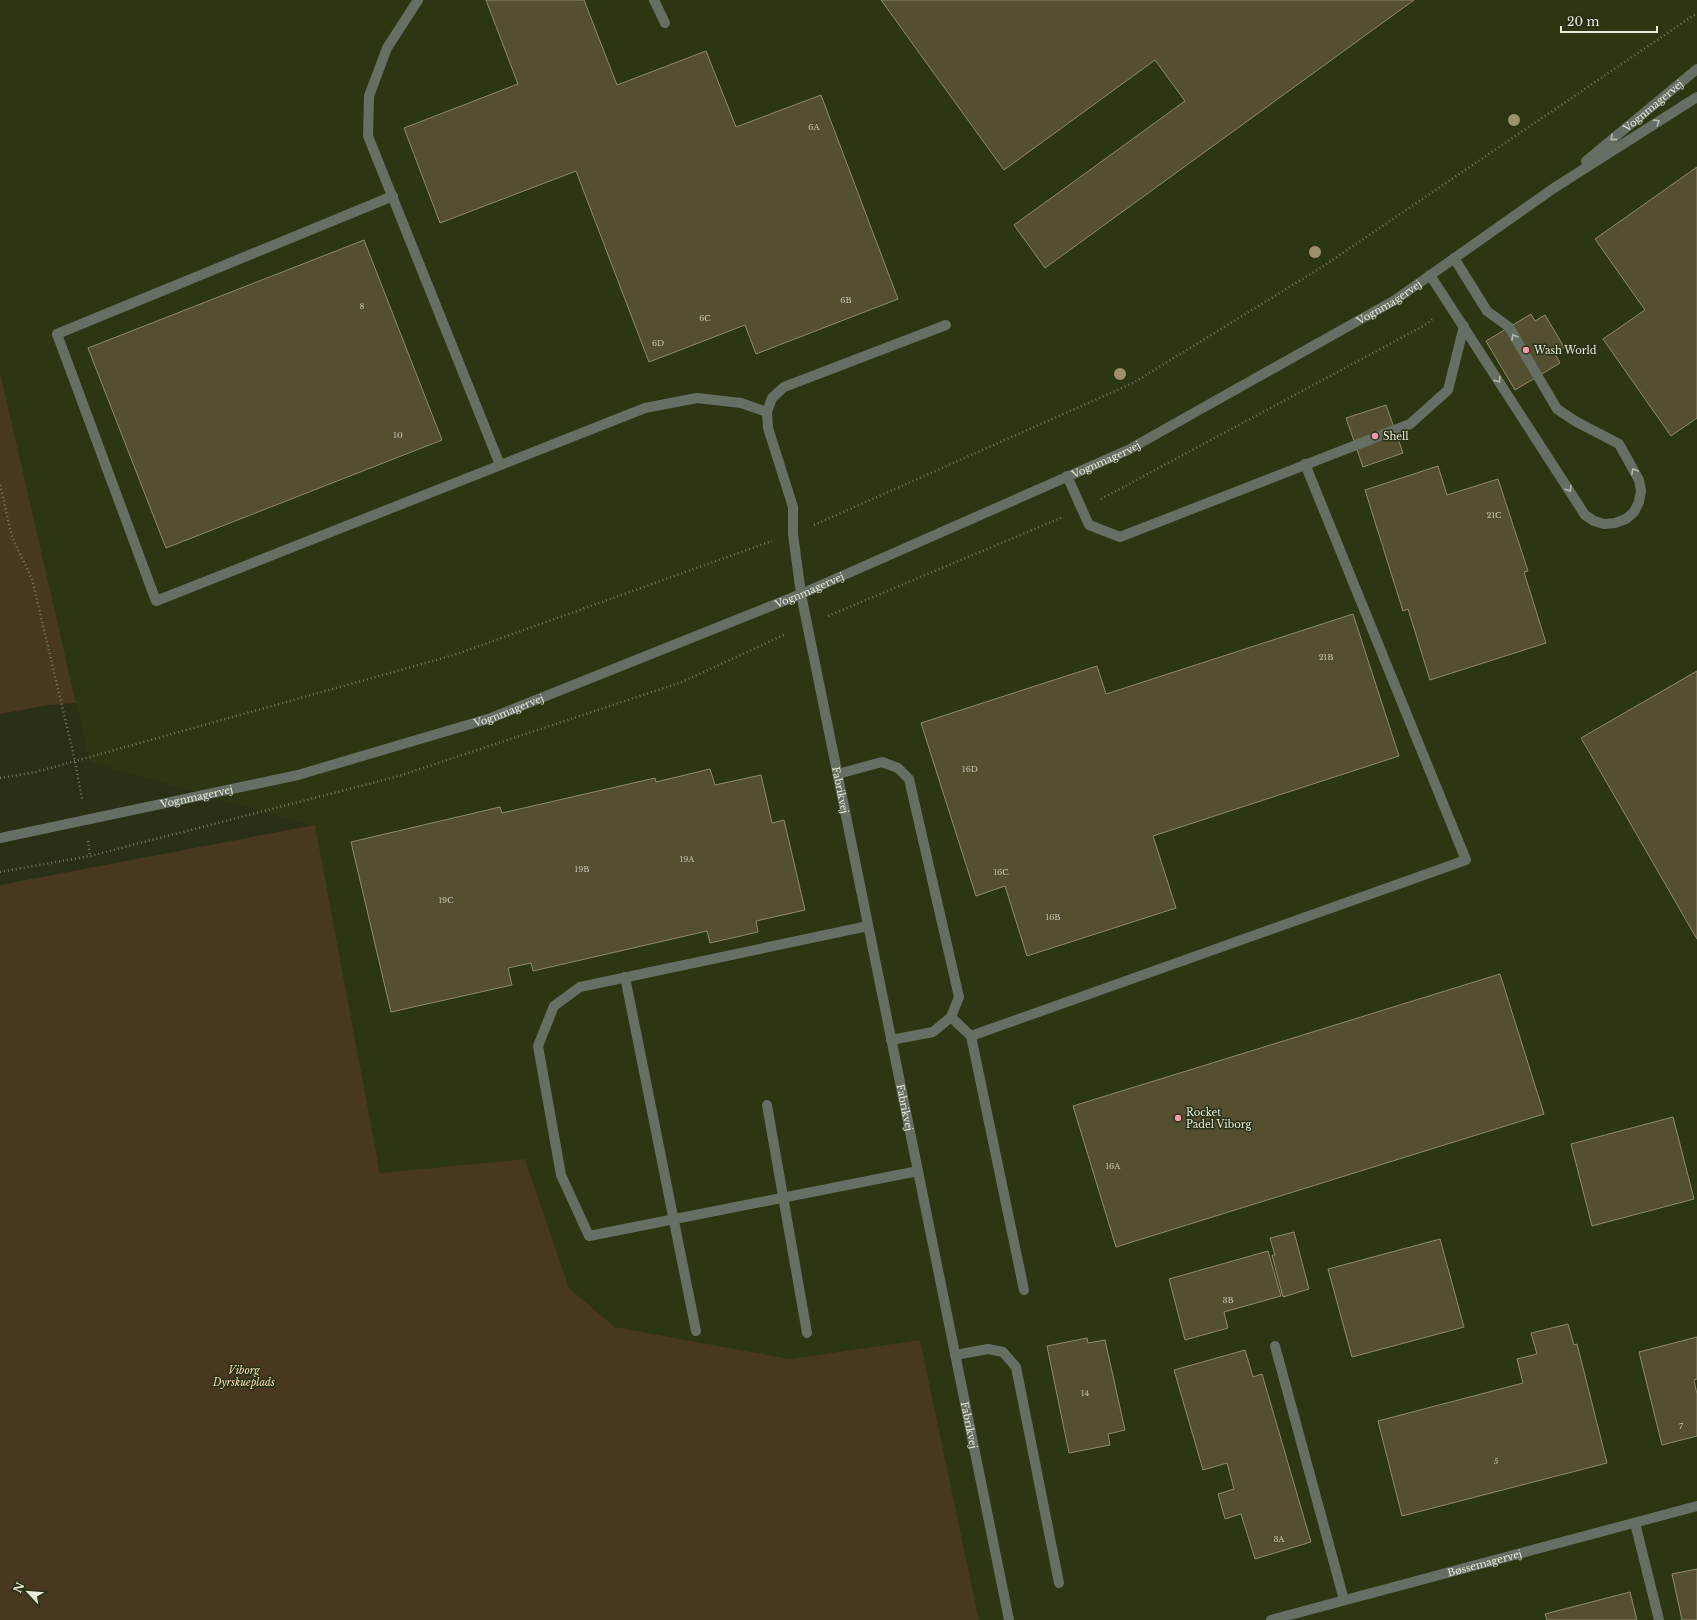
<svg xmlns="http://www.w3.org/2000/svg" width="1697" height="1620" font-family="'Libre Baskerville',serif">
	<rect width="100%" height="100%" fill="#293015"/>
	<path fill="#2d3613" d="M0 0H1697V1620H979L920 1340 790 1359 615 1327 569 1288 525 1159 380 1173 315 826 90 762 0 373Z"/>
	<path fill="#48381f" d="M0 372 76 703 49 705 0 714Z
		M315 825 380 1173 525 1159 569 1288 615 1327 790 1359 920 1340 979 1620H0V885Z"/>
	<path fill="#554f32" stroke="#8f8a6a" d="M486 0H584L617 85 706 51 736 127 821 95 898 299 756 354 745 325 649 362 576 171 440 223 404 128 518 84Z
		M881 0H1414L1045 268 1014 225 1185 101 1155 60 1004 170Z
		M1697 167V418L1671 436 1603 339 1645 310 1595 239Z
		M364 240 442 440 166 548 88 348Z
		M1531 314 1535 321 1545 315 1564 347 1555 354 1560 363 1515 390 1486 341Z
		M1386 405 1403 453 1363 467 1346 418Z
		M1438 466 1447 495 1498 479 1528 571 1524 572 1546 643 1430 680 1408 609 1403 611 1365 490Z
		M1353 614 1399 756 1153 836 1176 908 1027 956 1005 886 976 896 921 723 1097 666 1106 694Z
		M1697 671V939L1581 738Z
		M710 769 715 785 761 775 772 823 784 820 805 910 756 921 758 932 710 943 707 931 533 971 531 963 508 968 512 985 391 1012 351 842 500 807 502 813 655 778 656 782Z
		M1500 974 1544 1114 1116 1247 1073 1106Z
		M1673 1117 1694 1199 1592 1226 1571 1144Z
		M1294 1232 1309 1289 1283 1297 1272 1255H1275L1270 1238Z
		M1440 1239 1464 1327 1352 1357 1328 1269Z
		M1268 1251 1281 1296 1224 1312 1228 1328 1185 1340 1169 1279Z
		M1568 1324 1574 1345 1577 1344 1607 1463 1402 1516 1378 1421 1523 1383 1517 1359 1537 1354 1531 1333Z
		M1697 1337V1379L1694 1380 1697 1394V1436L1662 1445 1639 1352Z
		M1087 1338 1088 1343 1105 1340 1125 1430 1108 1434 1110 1445 1069 1453 1047 1346Z
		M1245 1350 1253 1377 1262 1374 1311 1542 1255 1559 1241 1514 1225 1519 1218 1494 1234 1489 1227 1463 1203 1470 1174 1370Z
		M1697 1569V1620H1682L1672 1574Z
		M1630 1592 1637 1620H1547L1545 1614Z"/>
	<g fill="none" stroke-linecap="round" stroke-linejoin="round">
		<path stroke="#757b64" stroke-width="2.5" stroke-dasharray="1 3" stroke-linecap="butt" d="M0 485 12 537 32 579 75 761 82 799
			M1101 499 1427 324 1432 319
			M814 525 1133 383 1322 267 1697 13
			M828 616 1063 517
			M0 778 36 772 454 655 772 541
			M88 841 90 856
			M0 872 90 856 399 776 682 682 786 634"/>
		<g stroke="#656f64" stroke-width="10">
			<path d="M418 0 387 48 369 96 368 136 500 465"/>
			<path d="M654 0 665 23"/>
			<path id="s1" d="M1586 161 1697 69"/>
			<path d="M393 196 57 334 156 601 645 408 697 398 741 403 767 412"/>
			<path d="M1430 275 1585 515 1594 521 1604 524 1615 523 1626 519 1634 512 1639 502 1641 491 1639 480 1619 444 1575 421 1557 409 1509 327 1487 311 1454 258"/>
			<path id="s2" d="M946 325 784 387 772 398 767 412 768 428 793 507V534L801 594 1009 1620"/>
			<path d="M1067 476 1089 525 1120 537 1410 424 1448 390 1464 326"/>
			<path d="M838 774 882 762 898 768 909 779 959 997 951 1017 933 1032 891 1040"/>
			<path id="s3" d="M0 838 298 775 491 718 801 594 1128 450 1395 300 1554 188 1697 97"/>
			<path d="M868 926 580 987 554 1006 538 1046 561 1175 589 1236 918 1171"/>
			<path d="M625 977 696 1331"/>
			<path d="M951 1017 971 1036 1024 1290"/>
			<path d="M971 1036 1466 860 1305 464"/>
			<path d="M767 1105 807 1333"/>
			<path d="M1275 1346 1344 1600"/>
			<path d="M955 1355 988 1349 1003 1352 1016 1367 1059 1583"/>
			<path d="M1635 1523 1659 1620"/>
			<path id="s4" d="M1271 1620 1697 1506"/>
		</g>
	</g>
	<g fill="#9d906b">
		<circle cx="1514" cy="120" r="6"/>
		<circle cx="1315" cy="252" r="6"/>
		<circle cx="1120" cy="374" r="6"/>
	</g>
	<defs><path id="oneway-chevron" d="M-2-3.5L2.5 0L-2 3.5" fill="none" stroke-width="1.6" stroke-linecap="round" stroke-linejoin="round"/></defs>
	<g stroke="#b3baab">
		<use href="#oneway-chevron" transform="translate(1657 122) rotate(-32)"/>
		<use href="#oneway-chevron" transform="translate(1613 138) rotate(140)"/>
		<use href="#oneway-chevron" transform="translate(1514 337) rotate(-120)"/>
		<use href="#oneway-chevron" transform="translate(1498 380) rotate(57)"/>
		<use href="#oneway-chevron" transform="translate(1634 471) rotate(-119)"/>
		<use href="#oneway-chevron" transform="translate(1569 489) rotate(57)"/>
	</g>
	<g fill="#f39aa7" stroke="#293015" stroke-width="1.5">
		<circle cx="1526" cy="350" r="4"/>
		<circle cx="1375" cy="436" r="4"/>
		<circle cx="1178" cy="1118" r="4"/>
	</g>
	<g text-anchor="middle" stroke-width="3" stroke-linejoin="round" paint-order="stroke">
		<g font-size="8" fill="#c2c5b1">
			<text x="814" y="130">6A</text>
			<text x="846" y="303">6B</text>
			<text x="362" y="309">8</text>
			<text x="705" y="321">6C</text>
			<text x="658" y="346">6D</text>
			<text x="398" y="438">10</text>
			<text x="1494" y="518">21C</text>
			<text x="1326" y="660">21B</text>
			<text x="970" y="772">16D</text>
			<text x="687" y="862">19A</text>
			<text x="582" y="872">19B</text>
			<text x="1001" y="875">16C</text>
			<text x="446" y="903">19C</text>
			<text x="1053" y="920">16B</text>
			<text x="1113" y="1169">16A</text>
			<text x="1228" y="1303">3B</text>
			<text x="1085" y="1396">14</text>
			<text x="1681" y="1429">7</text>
			<text x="1496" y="1464">5</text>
			<text x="1279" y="1542">3A</text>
		</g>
		<g font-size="10" fill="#e7ecdb" stroke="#293015">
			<text dy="4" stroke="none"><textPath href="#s1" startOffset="87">Vognmagervej</textPath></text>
			<text dy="4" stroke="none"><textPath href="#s3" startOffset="1497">Vognmagervej</textPath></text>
			<text dy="4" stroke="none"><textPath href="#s3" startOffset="1173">Vognmagervej</textPath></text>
			<text dy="4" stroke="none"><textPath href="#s3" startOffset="849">Vognmagervej</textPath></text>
			<text dy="4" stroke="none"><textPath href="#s3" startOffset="525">Vognmagervej</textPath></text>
			<text dy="4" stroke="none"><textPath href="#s2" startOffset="591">Fabrikvej</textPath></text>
			<text dy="4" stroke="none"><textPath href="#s3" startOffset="201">Vognmagervej</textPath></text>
			<text dy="4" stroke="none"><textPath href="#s2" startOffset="915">Fabrikvej</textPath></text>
			<text dy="4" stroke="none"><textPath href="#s2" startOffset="1239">Fabrikvej</textPath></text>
			<text dy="4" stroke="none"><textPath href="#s4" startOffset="221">Bøssemagervej</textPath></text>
		</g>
		<g font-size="10" fill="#e7ecdb" stroke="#293015" text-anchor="start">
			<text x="1534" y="354">Wash World</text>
			<text x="1383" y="440">Shell</text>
			<text x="1186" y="1116">Rocket<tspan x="1186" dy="12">Padel Viborg</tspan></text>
		</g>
		<g font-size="10" font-style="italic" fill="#fcdeb1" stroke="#293015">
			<text x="244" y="1374">Viborg<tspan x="244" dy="12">Dyrskueplads</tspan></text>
		</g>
	</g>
	<g transform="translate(28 1592) rotate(296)" stroke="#293015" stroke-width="3" paint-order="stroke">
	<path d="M0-3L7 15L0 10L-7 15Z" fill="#e7ecdb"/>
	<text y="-6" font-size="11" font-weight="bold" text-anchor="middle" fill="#e7ecdb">N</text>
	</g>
	<path d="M1561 26v6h96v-6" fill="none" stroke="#e7ecdb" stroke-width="2"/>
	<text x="1567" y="26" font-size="12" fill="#e7ecdb" stroke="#293015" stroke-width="3" paint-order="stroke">20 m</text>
</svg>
